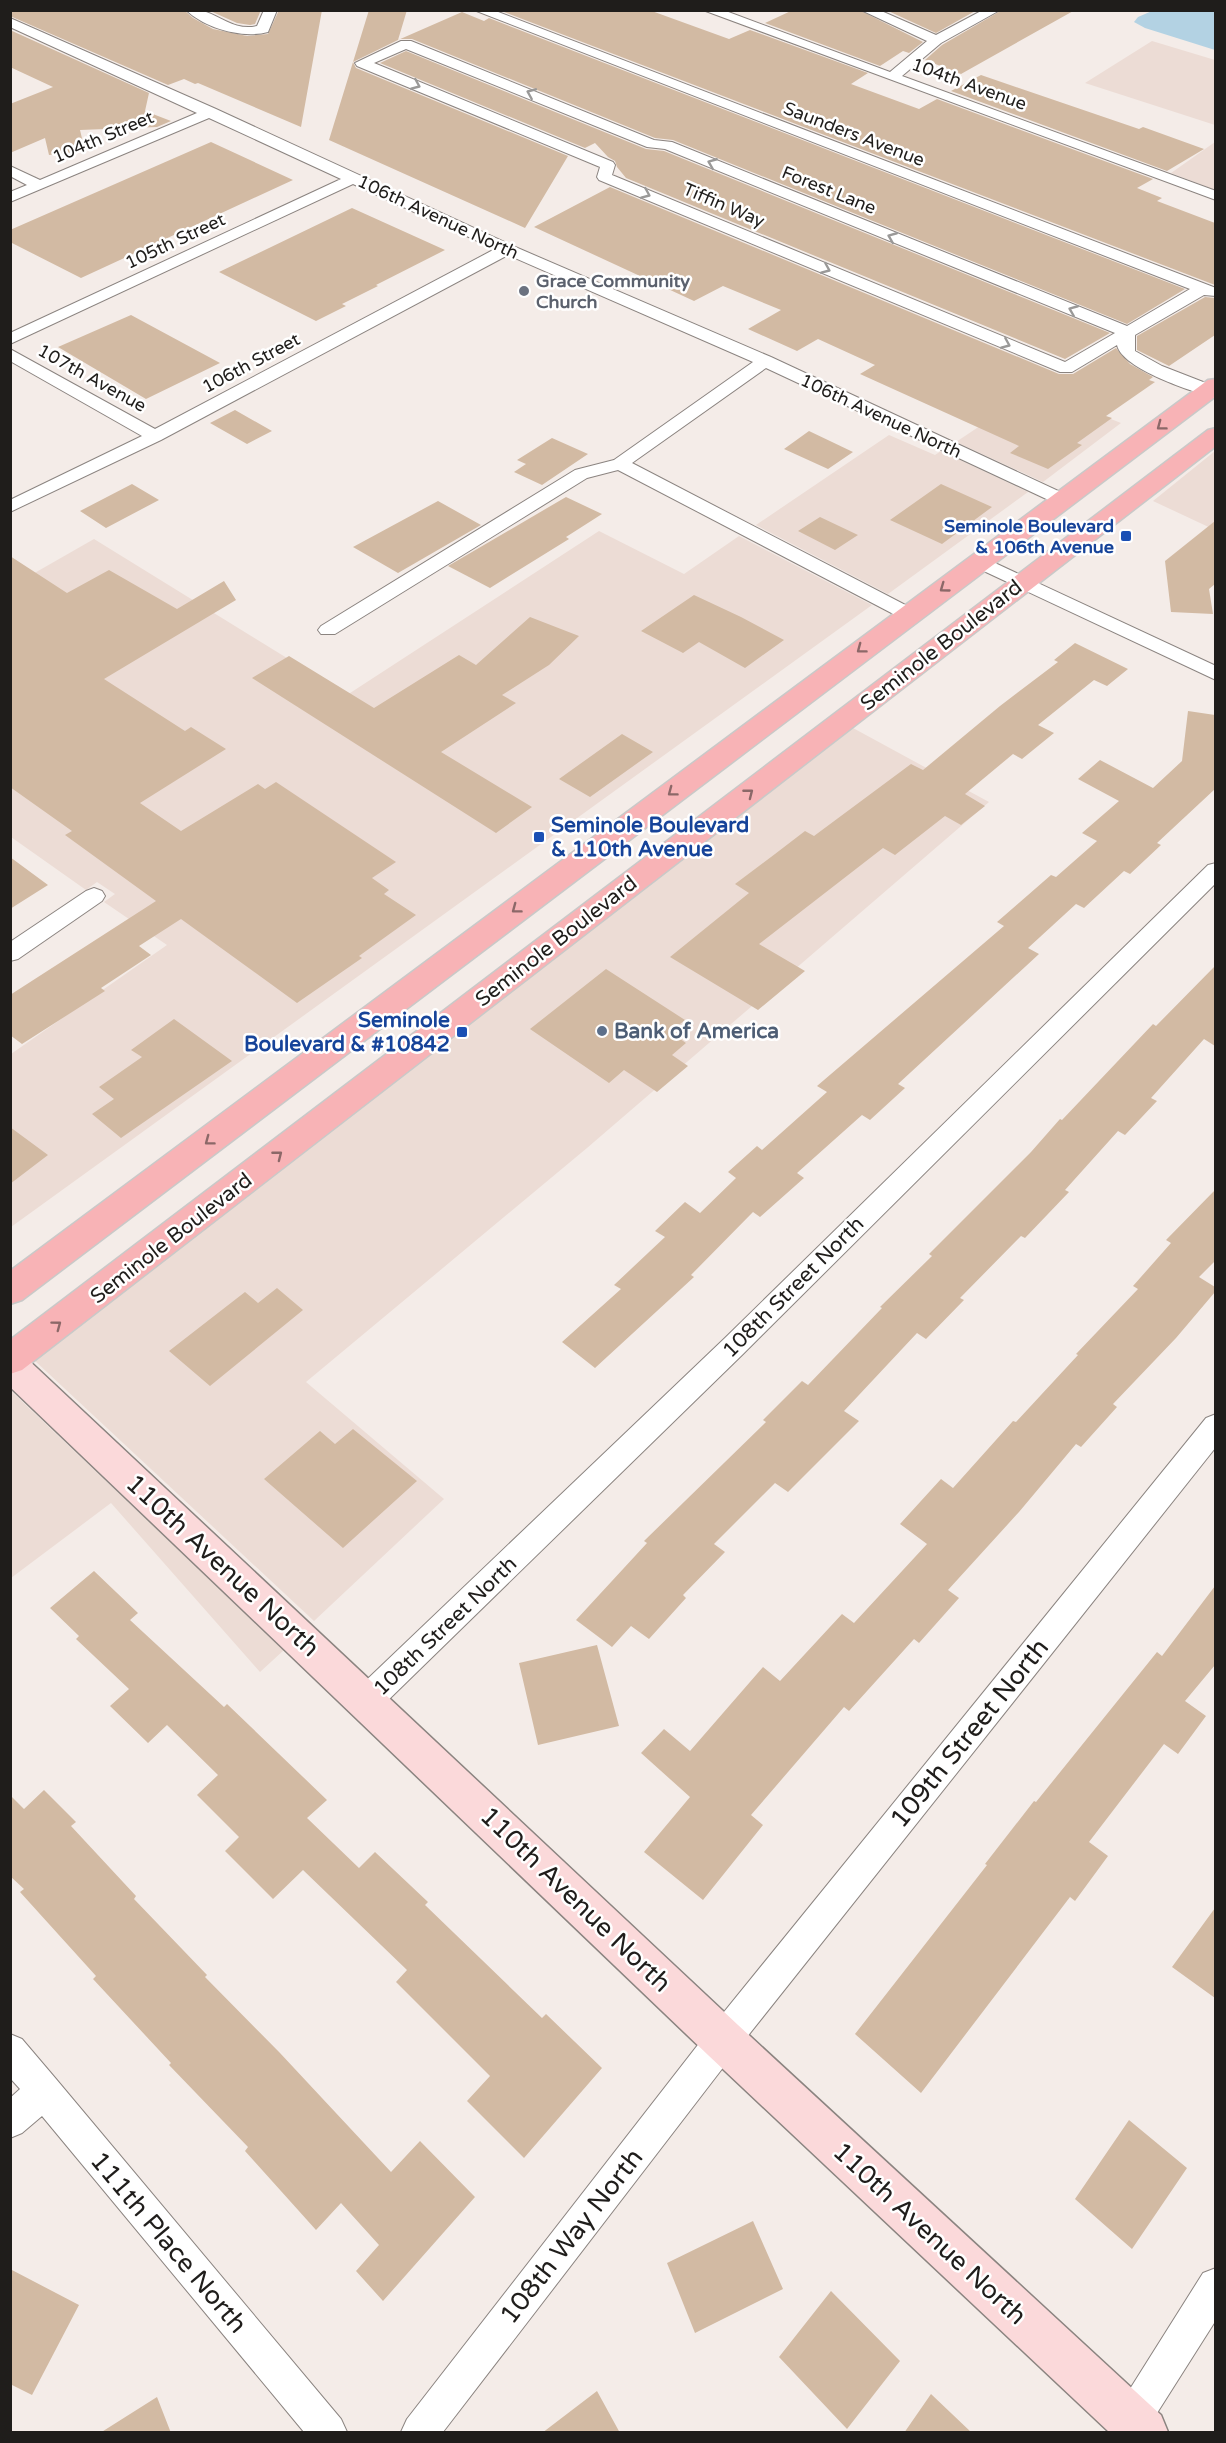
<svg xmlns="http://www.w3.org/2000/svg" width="1226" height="2443" font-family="'Varela Round',sans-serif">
	<rect width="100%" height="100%" fill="#f4ece8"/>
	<path fill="#ecdcd5" d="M1152 41 1215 60V125L1085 83Z
		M1215 142V190L1171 173Z
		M1035 389 1121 423 1043 482 956 442Z
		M889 435 935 455 941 451 1028 492 888 594 756 525Z
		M1215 451V530L1153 501Z
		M599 531 684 574 739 536 872 605 11 1227V1054L167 945 104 902 115 894 97 882 86 890 11 837 10 587 94 539 347 695Z
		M853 728 989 802 587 1148 306 1382 444 1499 314 1621 34 1360Z
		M11 1391 284 1650 260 1672 111 1503 11 1578Z"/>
	<path fill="#b3d2e3" d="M1152 11H1215V50L1145 28 1134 22 1138 17Z"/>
	<path fill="#d2baa3" d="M10 10H184L193 18 213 29 247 36 268 34 279 10H322L301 127 198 83 195 84 184 79 168 85 10 16Z
		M208 10H261L255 24 250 25 237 23Z
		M369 10H407L398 40 462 12 484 21 489 18 1185 289 1127 324 673 140 655 138 412 39H400L353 62Z
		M508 10H649L729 39 750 30 868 73 851 84 919 109 937 99 1153 179 1137 188 1162 198 1157 201 1215 223V285L504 12Z
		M793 10H859L923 42 909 53 903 51 880 66 765 23Z
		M886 10H977L936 33Z
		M1002 10H1075L961 74 925 60 942 45Z
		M10 30 149 93 145 111 171 121 157 127 80 130 85 151 49 155 45 138 10 153V104L53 87 10 67Z
		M406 51 646 149 664 151 1110 333 1065 359 626 178 617 167 615 161 608 157 595 143 585 148 380 63Z
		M353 62 356 68 568 156 525 228 329 140Z
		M981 75 1139 129 1143 127 1204 149 1167 171 951 91Z
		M211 142 293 180 81 278 10 242V230Z
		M610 187 1059 374H1073L1116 348 1130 364 1153 377 1149 380 1155 382 1106 416 1112 418 1077 443 1082 445 1048 469 1010 453 1019 446 860 374 875 365 818 339 797 351 748 329 781 310 723 286 694 301 534 227Z
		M352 208 445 250 376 285 378 286 342 304 346 306 316 321 219 272Z
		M1205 297 1215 298V335L1169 366 1137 350V336Z
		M131 315 220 363 146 399 58 347Z
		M235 410 272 431 247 444 210 423Z
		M809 431 853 452 828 469 784 449Z
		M552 438 588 454 542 485 514 472 526 464 517 460Z
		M132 484 159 500 106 528 80 511Z
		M941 484 992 507 942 544 890 520Z
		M566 497 602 514 566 537 569 539 490 588 448 566Z
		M438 501 481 525 398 573 353 547Z
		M820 517 858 535 835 550 798 531Z
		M1215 521V584L1209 589 1213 614 1171 612 1165 561Z
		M10 556 67 593 109 570 177 609 224 581 236 600 104 679 185 731 191 727 226 749 140 803 181 831 258 784 265 789 276 782 396 862 372 878 389 890 384 894 416 915 359 956 362 958 297 1003 181 919 139 946 151 955 101 988 105 991 22 1044 10 1035V995L156 901 65 835 72 831 10 787Z
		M694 595 741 617 784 640 745 668 699 642 683 653 641 631Z
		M530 617 579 636 549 665 502 695 516 703 441 752 532 807 496 833 252 678 289 656 374 708 459 655 476 665Z
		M1075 643 1128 669 1107 686 1094 680 1038 725 1054 733 1022 759 1013 754 965 794 985 806 961 825 945 816 895 855 883 848 759 944 805 971 758 1010 670 957 749 893 735 884 775 854 805 831 814 836 911 764 923 770 1000 706 1058 662 1054 660Z
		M1188 711 1215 715V789L1157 843 1161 845 1130 874 1124 871 1084 908 1076 904 1028 948 1039 954 898 1084 905 1088 870 1120 862 1115 797 1173 804 1178 760 1217 753 1212 691 1275 694 1277 595 1368 562 1342 621 1289 614 1285 665 1237 655 1231 685 1202 700 1213 736 1178 728 1172 757 1146 762 1150 827 1092 817 1086 1004 926 997 922 1051 875 1056 877 1097 841 1082 833 1119 801 1078 779 1100 760 1153 788 1182 761Z
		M622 734 653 752 590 797 559 779Z
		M10 857 48 885 10 909Z
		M1215 966V1046L1204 1039 1151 1098 1157 1101 1125 1135 1118 1131 1065 1190 1069 1192 1025 1238 1021 1236 960 1298 964 1300 926 1339 917 1333 844 1411 859 1421 788 1492 775 1483 714 1544 725 1552 683 1595 686 1598 649 1639 631 1626 612 1647 576 1620 647 1543 644 1541 766 1422 763 1420 802 1381 808 1385 882 1308 880 1307 932 1256 929 1254 1031 1152 1060 1119 1062 1120 1153 1024 1156 1026Z
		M606 969 685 1020 670 1032 686 1043 672 1055 688 1066 657 1092 624 1070 609 1083 530 1029Z
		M174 1019 232 1061 121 1138 92 1114 114 1099 99 1087 142 1057 131 1050Z
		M10 1127 48 1155 10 1184Z
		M1215 1190V1261L1199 1277 1215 1287V1292L1176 1338 1113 1404 1117 1407 1081 1447 1076 1444 1019 1512 948 1590 959 1598 919 1643 914 1639 849 1711 844 1707 751 1815 763 1825 703 1900 644 1852 690 1797 641 1753 664 1729 690 1751 763 1667 780 1681 842 1614 854 1623 927 1544 900 1524 941 1479 953 1488 1013 1421 1016 1422 1078 1355 1076 1354 1138 1289 1133 1286 1171 1243 1166 1240Z
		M277 1288 303 1310 210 1386 169 1351 245 1292 258 1303Z
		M353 1429 417 1481 343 1548 264 1479 320 1431 335 1444Z
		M94 1571 138 1613 130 1620 224 1707 227 1704 327 1800 307 1818 359 1868 375 1852 428 1902 425 1905 542 2018 546 2014 602 2068 524 2158 467 2101 490 2076 396 1982 407 1970 303 1870 273 1899 225 1851 239 1837 197 1795 218 1775 167 1725 148 1743 110 1706 129 1689 76 1639 79 1636 50 1608Z
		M1215 1586V1665L1185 1701 1206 1716 1178 1754 1164 1744 1089 1842 1108 1856 1075 1901 1070 1897 921 2093 855 2034 987 1865 985 1864 1034 1801 1036 1802 1157 1652 1162 1656Z
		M597 1645 619 1726 538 1745 519 1663Z
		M44 1790 76 1822 71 1826 136 1896 134 1899 207 1975 205 1977 280 2053 391 2172 420 2141 475 2197 383 2301 356 2271 379 2245 341 2203 316 2230 245 2151 248 2147 169 2065 171 2063 93 1979 96 1976 20 1892 24 1889 10 1876V1795L24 1809Z
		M1215 1908V1998L1172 1967Z
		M1129 2120 1187 2168 1132 2249 1075 2199Z
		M753 2221 783 2289 695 2333 667 2263Z
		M10 2269 79 2305 32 2395 10 2384Z
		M831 2291 900 2361 847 2429 779 2357Z
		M597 2391 620 2433H542Z
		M931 2394 972 2433H904Z
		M157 2397 171 2433H100Z"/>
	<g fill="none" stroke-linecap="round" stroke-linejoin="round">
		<defs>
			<path id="street" d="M186 10C192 10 200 9 206 12 223 18 237 31 257 26L264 10H277L268 32C242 39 205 28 186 10Z
				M474 10H493L1216 288V296L1204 295 1135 335V351L1162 366 1216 387V398C1193 392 1122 369 1117 345L1072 372H1060L599 180 597 177 600 167 357 66 355 63 401 41H411L654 140 672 142 1127 326 1190 289ZM406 49 647 147 665 149 1115 333 1065 362 612 175 615 165 613 162 374 63Z
				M703 10H723L890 72 927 41 861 10H879L936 35 983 10H1000L941 43 902 76 1216 191V200Z
				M10 18 216 109 513 246 771 357 1069 496 1072 500 1069 504H1057L766 368 632 463 915 610 918 614 915 618H901L618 470 587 478 335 634H321L318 630 321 626 575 470 614 460 753 362 508 255 161 440 10 512V500L142 436 10 361V349L155 429 495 249 353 184 10 344V333L341 179 209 118 10 202V192L27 185 10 176V166L40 180 197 113 10 27Z
				M980 556 1216 666V680L973 566 971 562 973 558Z
				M1216 863V883L743 1354 378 1710 367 1714 356 1710 352 1700 356 1690 725 1338 1208 865Z
				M94 888 102 891 105 896 102 901 18 959 10 961V942L86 891Z
				M1216 1414V1447L735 2052 443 2432H401L407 2419 711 2028 1206 1418Z
				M10 2034 22 2039 56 2079 341 2419 347 2432H304L42 2116 22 2133 10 2138V2098L20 2089 10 2078Z
				M1216 2268V2320L1145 2432H1117L1112 2421 1118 2408 1203 2273Z"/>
			<path id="secondary" d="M10 1350 22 1354 738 2025 1161 2415 1168 2432H1109L708 2055 10 1387Z"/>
			<path id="primary" d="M1216 379V396L22 1300 10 1304V1271L1208 380Z
				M1216 428V446L22 1370 10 1374V1340L1208 430Z"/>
		</defs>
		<use href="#street" stroke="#8b8480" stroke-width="2"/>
		<use href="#secondary" stroke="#8b8480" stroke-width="3"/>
		<use href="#primary" stroke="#c9c9c8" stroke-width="3"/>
		<use href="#street" fill="#fff" fill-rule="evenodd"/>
		<use href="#secondary" fill="#fbd9da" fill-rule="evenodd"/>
		<use href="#primary" fill="#f8b3b6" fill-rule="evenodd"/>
	</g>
	<defs><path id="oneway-chevron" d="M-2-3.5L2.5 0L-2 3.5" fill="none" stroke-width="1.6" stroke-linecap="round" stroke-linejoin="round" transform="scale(1.5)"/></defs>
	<g stroke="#9a9998">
		<use href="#oneway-chevron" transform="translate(416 85) rotate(23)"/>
		<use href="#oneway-chevron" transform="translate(531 93) rotate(-157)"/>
		<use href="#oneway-chevron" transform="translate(712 163) rotate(-158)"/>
		<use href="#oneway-chevron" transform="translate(646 194) rotate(23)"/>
		<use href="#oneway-chevron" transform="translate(892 237) rotate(-158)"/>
		<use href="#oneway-chevron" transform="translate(826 269) rotate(23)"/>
		<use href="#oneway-chevron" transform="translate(1073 310) rotate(-158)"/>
		<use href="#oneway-chevron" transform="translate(1006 344) rotate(23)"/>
	</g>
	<g stroke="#8c6868">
		<use href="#oneway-chevron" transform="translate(1161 426) rotate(143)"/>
		<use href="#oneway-chevron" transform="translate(944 588) rotate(144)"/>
		<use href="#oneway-chevron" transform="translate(861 649) rotate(143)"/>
		<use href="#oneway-chevron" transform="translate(672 792) rotate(143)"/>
		<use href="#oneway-chevron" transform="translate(749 793) rotate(-38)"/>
		<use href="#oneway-chevron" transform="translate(516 909) rotate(143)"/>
		<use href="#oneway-chevron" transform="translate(209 1141) rotate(143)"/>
		<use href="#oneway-chevron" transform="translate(278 1155) rotate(-38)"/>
		<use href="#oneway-chevron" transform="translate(57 1325) rotate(-37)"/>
	</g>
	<circle fill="#6b7280" stroke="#fff" stroke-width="2" cx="524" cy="291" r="6"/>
	<g fill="#1a4fb4" stroke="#fff" stroke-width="2">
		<rect x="1120" y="530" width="12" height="12" rx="3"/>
		<rect x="533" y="831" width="12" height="12" rx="3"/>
		<rect x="456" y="1026" width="12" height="12" rx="3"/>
	</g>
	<circle fill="#5c6f8a" stroke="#fff" stroke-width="2" cx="602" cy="1031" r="6"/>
	<g text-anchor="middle" stroke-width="5" stroke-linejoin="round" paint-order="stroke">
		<g font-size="18" fill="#1f1d1b" stroke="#fff">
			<text transform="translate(969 84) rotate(20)" y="6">104th Avenue</text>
			<text transform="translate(854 134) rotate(21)" y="6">Saunders Avenue</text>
			<text transform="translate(103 137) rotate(-23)" y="6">104th Street</text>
			<text transform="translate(829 190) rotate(22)" y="6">Forest Lane</text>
			<text transform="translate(724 205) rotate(23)" y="6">Tiffin Way</text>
			<text transform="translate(438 217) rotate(25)" y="6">106th Avenue North</text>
			<text transform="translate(175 241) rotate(-25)" y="6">105th Street</text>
			<text transform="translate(251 363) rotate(-28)" y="6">106th Street</text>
			<text transform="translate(92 378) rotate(29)" y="6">107th Avenue</text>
			<text transform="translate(881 416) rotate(25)" y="6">106th Avenue North</text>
		</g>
		<g font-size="18" font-weight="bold" fill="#5b616d" stroke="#fff" text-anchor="start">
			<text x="536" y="287">Grace Community<tspan x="536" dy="21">Church</tspan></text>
		</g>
		<g font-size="18" font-weight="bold" fill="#164399" stroke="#fff" text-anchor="end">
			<text x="1114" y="532">Seminole Boulevard<tspan x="1114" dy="21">&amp; 106th Avenue</tspan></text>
		</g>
		<g font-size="21" fill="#1f1d1b" stroke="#fff">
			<text transform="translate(941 645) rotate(-38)" y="7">Seminole Boulevard</text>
			<text transform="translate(556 941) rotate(-38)" y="7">Seminole Boulevard</text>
			<text transform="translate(171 1238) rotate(-38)" y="7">Seminole Boulevard</text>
			<text transform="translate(793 1287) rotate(-45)" y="7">108th Street North</text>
			<text transform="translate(445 1626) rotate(-44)" y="7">108th Street North</text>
		</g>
		<g font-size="21" font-weight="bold" fill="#164399" stroke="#fff" text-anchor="start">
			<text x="551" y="832">Seminole Boulevard<tspan x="551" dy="24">&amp; 110th Avenue</tspan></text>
			<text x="450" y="1027" text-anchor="end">Seminole<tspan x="450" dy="24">Boulevard &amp; #10842</tspan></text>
		</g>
		<g font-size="21" font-weight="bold" fill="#4e5e75" stroke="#fff" text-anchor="start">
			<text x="614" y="1038">Bank of America</text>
		</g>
		<g font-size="26" fill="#1f1d1b" stroke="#fff">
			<text transform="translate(223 1565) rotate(43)" y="9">110th Avenue North</text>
			<text transform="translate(969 1733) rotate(-51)" y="9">109th Street North</text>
			<text transform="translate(576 1899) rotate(44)" y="9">110th Avenue North</text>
			<text transform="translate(930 2233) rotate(43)" y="9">110th Avenue North</text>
			<text transform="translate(571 2236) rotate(-52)" y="9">108th Way North</text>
			<text transform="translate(169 2242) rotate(50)" y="9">111th Place North</text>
		</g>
	</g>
	<rect width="1226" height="2443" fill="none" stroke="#1f1d1b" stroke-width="24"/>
</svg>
